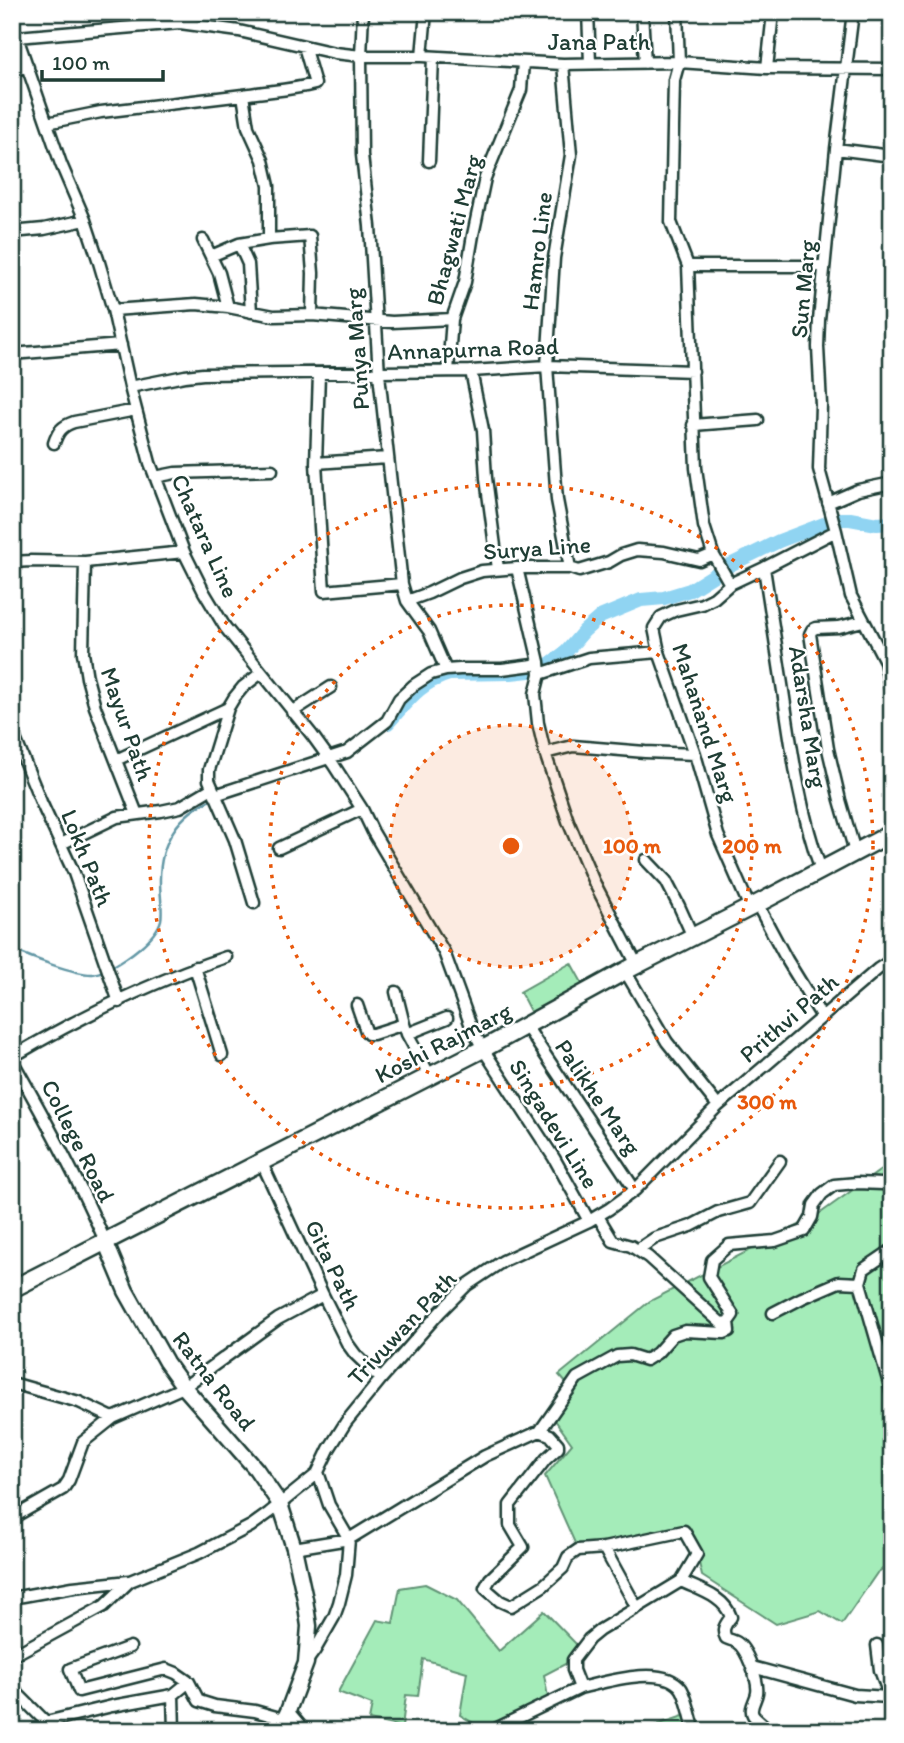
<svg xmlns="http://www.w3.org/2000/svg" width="904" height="1743" font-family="Itim,sans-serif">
	<rect width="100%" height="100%" fill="#fff"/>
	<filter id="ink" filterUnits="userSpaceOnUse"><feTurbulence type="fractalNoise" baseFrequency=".0143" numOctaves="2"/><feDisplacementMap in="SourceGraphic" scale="14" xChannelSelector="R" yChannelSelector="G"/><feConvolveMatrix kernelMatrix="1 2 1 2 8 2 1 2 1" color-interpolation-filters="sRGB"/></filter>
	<g filter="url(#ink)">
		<path fill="#a4ecb9" stroke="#629476" stroke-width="2" d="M571 963 585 988 533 1017 520 992Z
			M892 1162V1562L877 1573 842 1624 820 1611 776 1624 702 1576 697 1554 683 1531 578 1550 545 1476 572 1444 550 1413 575 1393 559 1375 650 1301 815 1217Z
			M425 1584 457 1600 499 1651 544 1611 581 1649 573 1660 544 1675 549 1703 487 1731 460 1715 467 1672 423 1659 418 1696 406 1695 402 1727 369 1720 372 1705 338 1692 377 1620 393 1623 400 1588Z
			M689 1714 695 1731H639Z"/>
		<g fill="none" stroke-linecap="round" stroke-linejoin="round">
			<path stroke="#6398a6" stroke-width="2.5" d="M12 719 16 729
				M39 783 63 836
				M68 846 85 887 113 967
				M12 949C29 957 76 975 93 974 95 974 103 971 104 971
				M110 968C126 959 156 939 161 920 163 911 160 893 160 883 159 843 178 813 215 798
				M12 1603 96 1590"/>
			<path stroke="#90d4f2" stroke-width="14" d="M388 723C408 701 419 683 449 674L511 673 529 671 547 666 566 652 584 631 600 617 641 600 664 598 690 590 730 565 779 541 837 519H850L877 524 892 523"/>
			<defs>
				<path id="street" d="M179 12 180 23
					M363 12 361 56 362 155 370 226 379 374 402 584 407 601 429 631 446 670
					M588 12 590 63
					M642 12 645 63
					M677 12 679 62 674 80 671 222 688 266 696 468 704 526 713 554 730 584
					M853 12 836 149 819 320 818 347 821 405 819 469 836 531 851 596 885 661 892 699
					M12 28 17 37 61 164 85 220 98 259 113 310 130 387 150 463 184 552 204 592 225 627 312 735 333 764 362 809 373 832 444 952 471 1026 483 1049 554 1158 589 1221
					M17 37 180 23 239 31 335 53 361 56H422L563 64 679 62 767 68 892 69
					M422 56 426 12
					M563 64 571 155 554 258 547 366 557 500 570 568
					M767 68 772 22 771 12
					M12 69 28 67
					M243 95C267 91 291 90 315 84L304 46
					M47 123 101 112 243 95 248 127 263 160 269 186V239
					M836 149 892 156
					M429 161 433 57
					M12 232 44 229 85 220
					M203 240 219 273 228 307
					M211 256 239 244
					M688 266H824
					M113 310 196 304 228 307 274 316 312 315 392 322 452 319
					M251 312 248 264 239 244 269 239 310 236 313 273 312 315
					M12 354 121 345
					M448 371 452 319 465 282 473 235 485 178 521 90 523 62
					M471 371 483 430 486 478 498 569
					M319 374 316 463 324 591 402 584
					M130 387 185 376 203 374 471 371 547 366 693 371
					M693 425 758 420
					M54 443C58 431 62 426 74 422L136 410
					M316 463 387 458
					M155 477 175 473 272 470
					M828 503 858 490 892 483
					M12 562 31 561 85 562 184 552
					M85 562 83 653 87 678 95 707 137 814
					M517 568 539 662 540 674 535 694 538 723 545 753 568 821 593 880 637 965
					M764 568C770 609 777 650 783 691 792 752 800 812 821 870
					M407 601 429 593 460 578 482 571 517 568H570L579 571 609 562 621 555 637 550 664 552 699 560 713 554
					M540 674 589 658 659 652
					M292 712 331 687
					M12 731 41 802 74 873 119 1002
					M545 753 573 746 645 752 695 754
					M116 760 228 708
					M215 795 347 752 387 721 399 699 414 685 431 674 446 670 460 669H502L533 665 539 662
					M61 844 117 817 161 811 180 807 212 788
					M279 848 362 809
					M855 852 840 800 828 749 810 634 812 630 816 628 839 627 863 621
					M646 860 666 881 679 906 693 937
					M254 903 235 840 209 780V770L228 708 234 698 243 687 261 673
					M757 904 787 960 822 1017
					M750 908 718 835 695 754 659 652 654 628 661 617 676 610 702 604 714 598 730 584 764 568 836 531
					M195 967 222 1055
					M625 971 667 1042 718 1106
					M396 992 404 1024
					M357 1005 366 1031 368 1034H373L404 1024 407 1034 430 1076
					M526 1026 635 1190
					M407 1034 447 1018
					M12 1057C80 1017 151 982 226 957
					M12 1060C46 1120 78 1179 105 1241
					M261 1161 323 1295 347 1343 355 1354 381 1379
					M598 1216 613 1241 631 1246 648 1257 712 1315 721 1323 728 1322 733 1315 709 1277 712 1260 729 1245 775 1241 804 1231 812 1217 814 1205 822 1194 834 1185 857 1183 882 1184 892 1186
					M637 1250 655 1238 691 1226 718 1212 750 1203 780 1161
					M892 1250 864 1269 860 1283 892 1394
					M773 1313 802 1298 839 1282 860 1283
					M12 1383 79 1402 113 1418 184 1387 278 1319 323 1295
					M540 1431 577 1378 617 1356 630 1355 646 1360 657 1353 673 1335 685 1331 724 1333 729 1331 728 1322
					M12 1518 63 1489 69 1480 83 1442 113 1418
					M294 1548 349 1539 485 1456 540 1431 550 1435 558 1444V1448L546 1459 510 1505V1525L523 1547 490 1579 485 1588 500 1601 511 1606 543 1586 563 1568 568 1557 578 1550 604 1548 684 1531 697 1554 681 1581 600 1630 589 1639 573 1660V1670L580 1688C606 1682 663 1664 681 1688 687 1696 691 1720 695 1731
					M604 1548 637 1608
					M681 1581C699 1590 724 1596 731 1617 726 1624 721 1629 726 1638 727 1639 735 1641 736 1642 747 1648 759 1682 757 1693 756 1700 749 1708 753 1715 756 1720 764 1724 769 1731
					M12 1598 73 1587 129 1581
					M877 1645 880 1670 891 1700
					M130 1647 70 1669 79 1691 166 1669 176 1673 189 1682
					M12 1656 104 1606 130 1581 199 1553 251 1526 269 1513 317 1474 329 1449 346 1422 381 1379 440 1312 467 1285 503 1261 589 1221 609 1209 635 1190 718 1106 878 969 892 960
					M307 1661 315 1650 334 1617 339 1603 346 1575 349 1539 329 1505 318 1472
					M752 1667 855 1695 889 1697
					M12 1688 55 1731
					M173 1695 174 1731
					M288 1711 305 1731
					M46 1722 112 1706 173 1695 189 1682 199 1701 215 1706 255 1711 283 1719
					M491 1731 580 1688"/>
				<path id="secondary" d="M105 1241 126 1291 166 1362 184 1387 256 1469 280 1504 294 1548 305 1599 309 1626 306 1663 288 1711 279 1731"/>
				<path id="primary" d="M12 1289 483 1049 625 971 757 904 892 833"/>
			</defs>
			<use href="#street" stroke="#1f3d34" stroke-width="15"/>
			<use href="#secondary" stroke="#1f3d34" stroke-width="19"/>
			<use href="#primary" stroke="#1f3d34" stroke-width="21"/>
			<use href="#street" stroke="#fff" stroke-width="10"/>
			<use href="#secondary" stroke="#fff" stroke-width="14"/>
			<use href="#primary" stroke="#fff" stroke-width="16"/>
		</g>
	</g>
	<circle cx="511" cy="846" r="121" fill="#e8590c" fill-opacity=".12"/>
	<g fill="none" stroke="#e8590c" stroke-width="3.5" stroke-dasharray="3.5 7">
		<circle cx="511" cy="846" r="121"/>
		<circle cx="511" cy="846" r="241"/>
		<circle cx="511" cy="846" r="362"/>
	</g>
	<g text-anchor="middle" stroke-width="5" stroke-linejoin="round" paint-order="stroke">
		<g font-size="24" fill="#1f3d34" stroke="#fff">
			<text x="599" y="50">Jana Path</text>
			<text transform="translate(454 230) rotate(-75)" y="8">Bhagwati Marg</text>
			<text transform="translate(537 251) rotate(-83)" y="8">Hamro Line</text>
			<text transform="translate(803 289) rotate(-85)" y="8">Sun Marg</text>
			<text transform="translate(357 349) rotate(-94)" y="8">Punya Marg</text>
			<text transform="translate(473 349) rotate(-2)" y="8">Annapurna Road</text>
			<text transform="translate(205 536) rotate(66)" y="8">Chatara Line</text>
			<text transform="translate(537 548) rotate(-4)" y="8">Surya Line</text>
			<text transform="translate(808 717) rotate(81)" y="8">Adarsha Marg</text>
			<text transform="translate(705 723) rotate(72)" y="8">Mahanand Marg</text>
			<text transform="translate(127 724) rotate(71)" y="8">Mayur Path</text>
			<text transform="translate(87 858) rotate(68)" y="8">Lokh Path</text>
			<text transform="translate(789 1018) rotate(-41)" y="8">Prithvi Path</text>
			<text transform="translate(443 1043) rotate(-27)" y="8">Koshi Rajmarg</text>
			<text transform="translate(598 1097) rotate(56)" y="8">Palikhe Marg</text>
			<text transform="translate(554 1124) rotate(58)" y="8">Singadevi Line</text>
			<text transform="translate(78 1141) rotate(63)" y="8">College Road</text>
			<text transform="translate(333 1265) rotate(64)" y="8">Gita Path</text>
			<text transform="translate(402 1328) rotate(-47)" y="8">Trivuwan Path</text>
			<text transform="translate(214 1381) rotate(52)" y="8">Ratna Road</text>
		</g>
	</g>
	<circle cx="511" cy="846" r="10" fill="#e8590c" stroke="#fff" stroke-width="3.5"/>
	<g font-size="21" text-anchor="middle" font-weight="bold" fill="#e8590c" stroke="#fff" stroke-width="5" stroke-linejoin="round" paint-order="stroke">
		<text x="632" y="853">100 m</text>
		<text x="752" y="853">200 m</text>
		<text x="767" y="1109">300 m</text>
	</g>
	<rect width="904" height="1743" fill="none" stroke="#fff" stroke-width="42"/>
	<rect x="21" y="21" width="862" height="1701" fill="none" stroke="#1f3d34" stroke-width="2.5" filter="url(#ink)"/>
	<path d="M42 70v10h121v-10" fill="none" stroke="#1f3d34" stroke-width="3.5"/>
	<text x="52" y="70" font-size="21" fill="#1f3d34" stroke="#ffffff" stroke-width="5" paint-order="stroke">100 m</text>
</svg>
